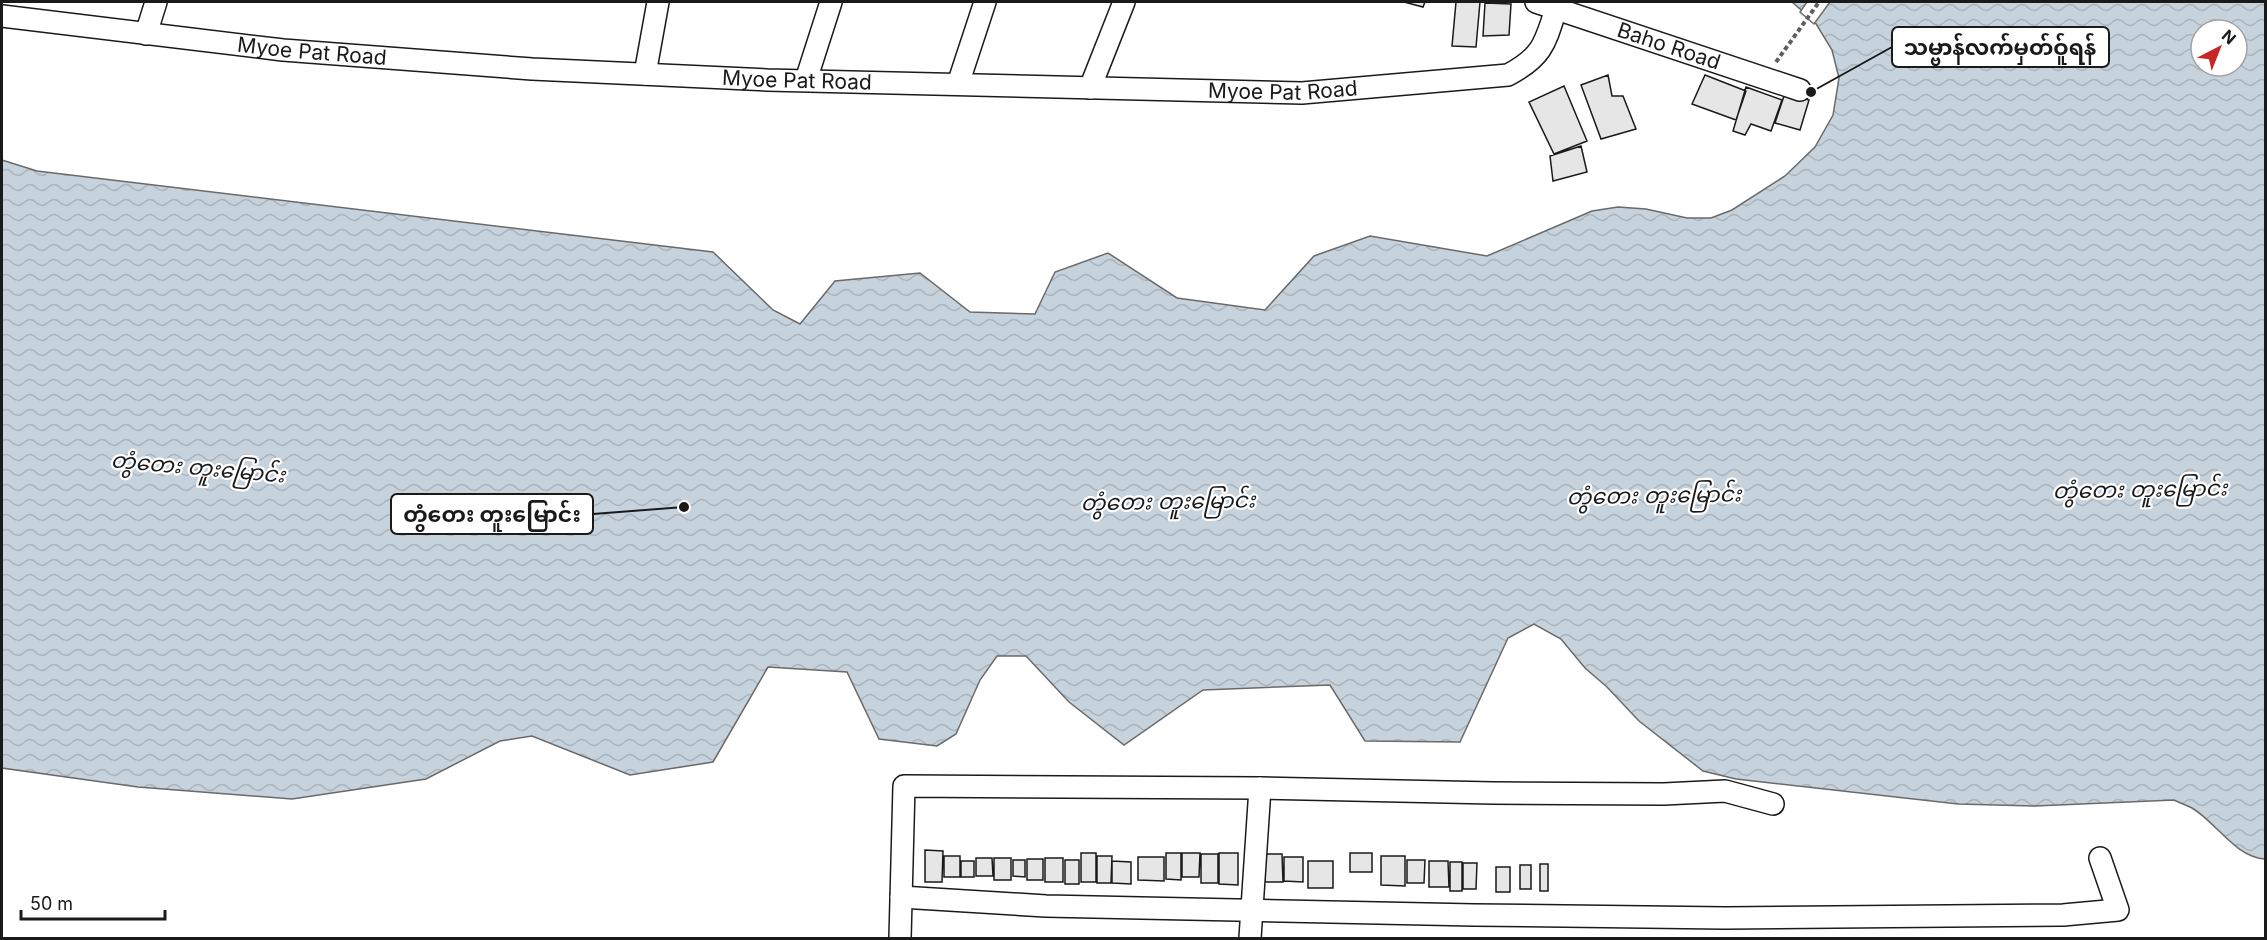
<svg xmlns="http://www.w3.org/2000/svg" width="2267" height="940" font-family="Inter,'Noto Sans Myanmar',sans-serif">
	<defs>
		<pattern id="water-waves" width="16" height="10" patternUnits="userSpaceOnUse" patternTransform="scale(1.5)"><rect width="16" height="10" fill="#c6d2dc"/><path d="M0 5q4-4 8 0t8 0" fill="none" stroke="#aab4bc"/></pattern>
	</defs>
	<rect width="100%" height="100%" fill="#fff"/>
	<path fill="url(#water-waves)" stroke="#6a6a6a" stroke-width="1.5" fill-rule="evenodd" d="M1792 2H2265V859C2235 857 2216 822 2192 808 2186 805 2180 803 2174 800L2035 806 1958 804 1736 779 1703 771 1639 721 1607 687 1585 668 1561 639 1534 624 1508 638 1460 742 1365 741 1330 685 1203 690 1124 745 1069 702 1026 656H997L980 680 956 734 937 746 879 739 847 672 768 667 713 762 630 775 532 736 500 741 426 779 292 799 138 787 2 768V160L37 171 713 252 773 310 800 324 835 281 920 273 970 312 1035 314 1055 272 1108 253 1177 298 1265 310 1314 256 1370 236 1487 256 1592 211 1618 207 1646 209 1687 218H1711L1732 210 1785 176 1815 147 1833 115 1839 78 1832 50 1815 22ZM2201 30H2237V66H2201Z"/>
	<path fill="#fff" stroke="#6a6a6a" stroke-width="1.5" d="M1807 2H1830L1814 24 1800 12Z"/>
	<path fill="#e6e6e6" stroke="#1a1a1a" stroke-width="1.5" d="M1404 2H1425L1423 7Z
		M1456 2H1480L1476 47 1452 46Z
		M1485 3 1511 4 1509 35 1483 36Z
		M1608 75 1612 96H1623L1636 129 1601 139 1581 85Z
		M1705 75 1746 91 1736 120 1692 104Z
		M1564 86 1587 141 1554 154 1529 102Z
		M1746 87 1782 100 1771 131 1751 124 1745 135 1733 131Z
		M1785 93 1809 100 1800 130 1775 123Z
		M1581 146 1587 172 1553 181 1550 156Z
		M925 850 943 851 942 882H925Z
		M1081 853H1096V882H1081Z
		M1166 853H1181V880L1166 879Z
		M1182 853H1200L1199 877H1182Z
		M1219 853H1238V885L1219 884Z
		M1350 853H1372V872H1350Z
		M1201 854H1218V883H1201Z
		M1265 854H1282L1283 882H1265Z
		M944 856H960V877H944Z
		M1097 856H1112L1111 883H1097Z
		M1381 856H1405V886L1381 885Z
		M1138 857H1164V881L1138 880Z
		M1284 857H1303V882L1284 881Z
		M976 858H992L993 876H976Z
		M994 858H1011V880H994Z
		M1045 858H1063V882H1045Z
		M1027 859H1043V880H1027Z
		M1013 860H1025V877L1013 876Z
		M1065 860H1079V884H1065Z
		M1407 860H1425L1424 883H1407Z
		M961 861H974V877H961Z
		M1112 861 1131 862V884L1112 883Z
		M1308 861H1333V888H1308Z
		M1429 861H1448L1449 887H1429Z
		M1450 862H1462V891H1450Z
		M1463 863H1477L1476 889H1463Z
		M1540 864H1548V891H1540Z
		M1520 865H1531V889H1520Z
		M1496 867H1510V892H1496Z"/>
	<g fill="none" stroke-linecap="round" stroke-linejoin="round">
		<defs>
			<g id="minor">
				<path id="s1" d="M1536 2 1800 90"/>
				<path id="s2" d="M2 16 283 50 532 69 767 80 1302 93 1508 75C1542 57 1545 44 1556 9"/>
				<path d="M146 34 156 2"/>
				<path d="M645 74 658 2"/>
				<path d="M806 80 831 2"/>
				<path d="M958 84 985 2"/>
				<path d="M1090 88 1124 2"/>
				<path d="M901 897 1046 906 1474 915 1725 918 2063 915 2118 910 2100 858"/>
				<path d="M900 938 904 786 1260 788 1493 793 1664 794 1725 791 1773 804"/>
				<path d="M1250 938 1260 788"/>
			</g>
		</defs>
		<use href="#minor" stroke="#1a1a1a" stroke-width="24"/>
		<path stroke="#5f5f5f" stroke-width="4" stroke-dasharray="4.5 3" stroke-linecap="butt" d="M1776 62 1819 2"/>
		<use href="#minor" stroke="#fff" stroke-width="21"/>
	</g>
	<g text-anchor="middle" stroke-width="4.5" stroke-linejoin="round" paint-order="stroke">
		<g font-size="21" fill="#1a1a1a" stroke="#fff">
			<text dy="7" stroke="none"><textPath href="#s1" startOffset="140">Baho Road</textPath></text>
			<text dy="7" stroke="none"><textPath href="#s2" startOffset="312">Myoe Pat Road</textPath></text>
			<text dy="7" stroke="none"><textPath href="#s2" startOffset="798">Myoe Pat Road</textPath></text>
			<text dy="7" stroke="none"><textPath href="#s2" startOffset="1284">Myoe Pat Road</textPath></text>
		</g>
		<g font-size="22" font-style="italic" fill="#1a1a1a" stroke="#fff">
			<text transform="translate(198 467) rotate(5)" y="8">တွံတေး တူးမြောင်း</text>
			<text transform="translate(2140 489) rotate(-1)" y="8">တွံတေး တူးမြောင်း</text>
			<text transform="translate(1654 495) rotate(-1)" y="8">တွံတေး တူးမြောင်း</text>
			<text transform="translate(1168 501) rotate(-1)" y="8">တွံတေး တူးမြောင်း</text>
		</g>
	</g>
	<path fill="none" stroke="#1a1a1a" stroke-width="2" d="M1811 92L1892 47M684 507L593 514"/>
	<g fill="#1a1a1a" stroke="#fff" stroke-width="2">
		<circle cx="1811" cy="92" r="6"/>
		<circle cx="684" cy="507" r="6"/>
	</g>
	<g fill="#fff" stroke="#1a1a1a" stroke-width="2">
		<rect x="1892" y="27" width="217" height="40" rx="6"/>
		<rect x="391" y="494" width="202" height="40" rx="6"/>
	</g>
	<g font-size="22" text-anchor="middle" font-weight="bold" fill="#1a1a1a">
		<text x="2000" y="55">သမ္ဗာန်လက်မှတ်ဝ်ူရန်</text>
		<text x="492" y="522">တွံတေး တူးမြောင်း</text>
	</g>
	<rect width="2267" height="940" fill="none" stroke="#1a1a1a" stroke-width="6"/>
	<g transform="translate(2219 48) rotate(42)"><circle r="28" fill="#ffffff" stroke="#a3a3a3" stroke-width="1.5"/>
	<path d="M0-4.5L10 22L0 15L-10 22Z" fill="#c62828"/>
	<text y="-9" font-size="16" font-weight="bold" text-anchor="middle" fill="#1a1a1a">N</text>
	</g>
	<path d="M21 910v9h144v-9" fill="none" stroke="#1a1a1a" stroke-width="3"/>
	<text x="30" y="910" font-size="18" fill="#1a1a1a" stroke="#ffffff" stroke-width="4.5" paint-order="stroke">50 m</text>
</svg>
